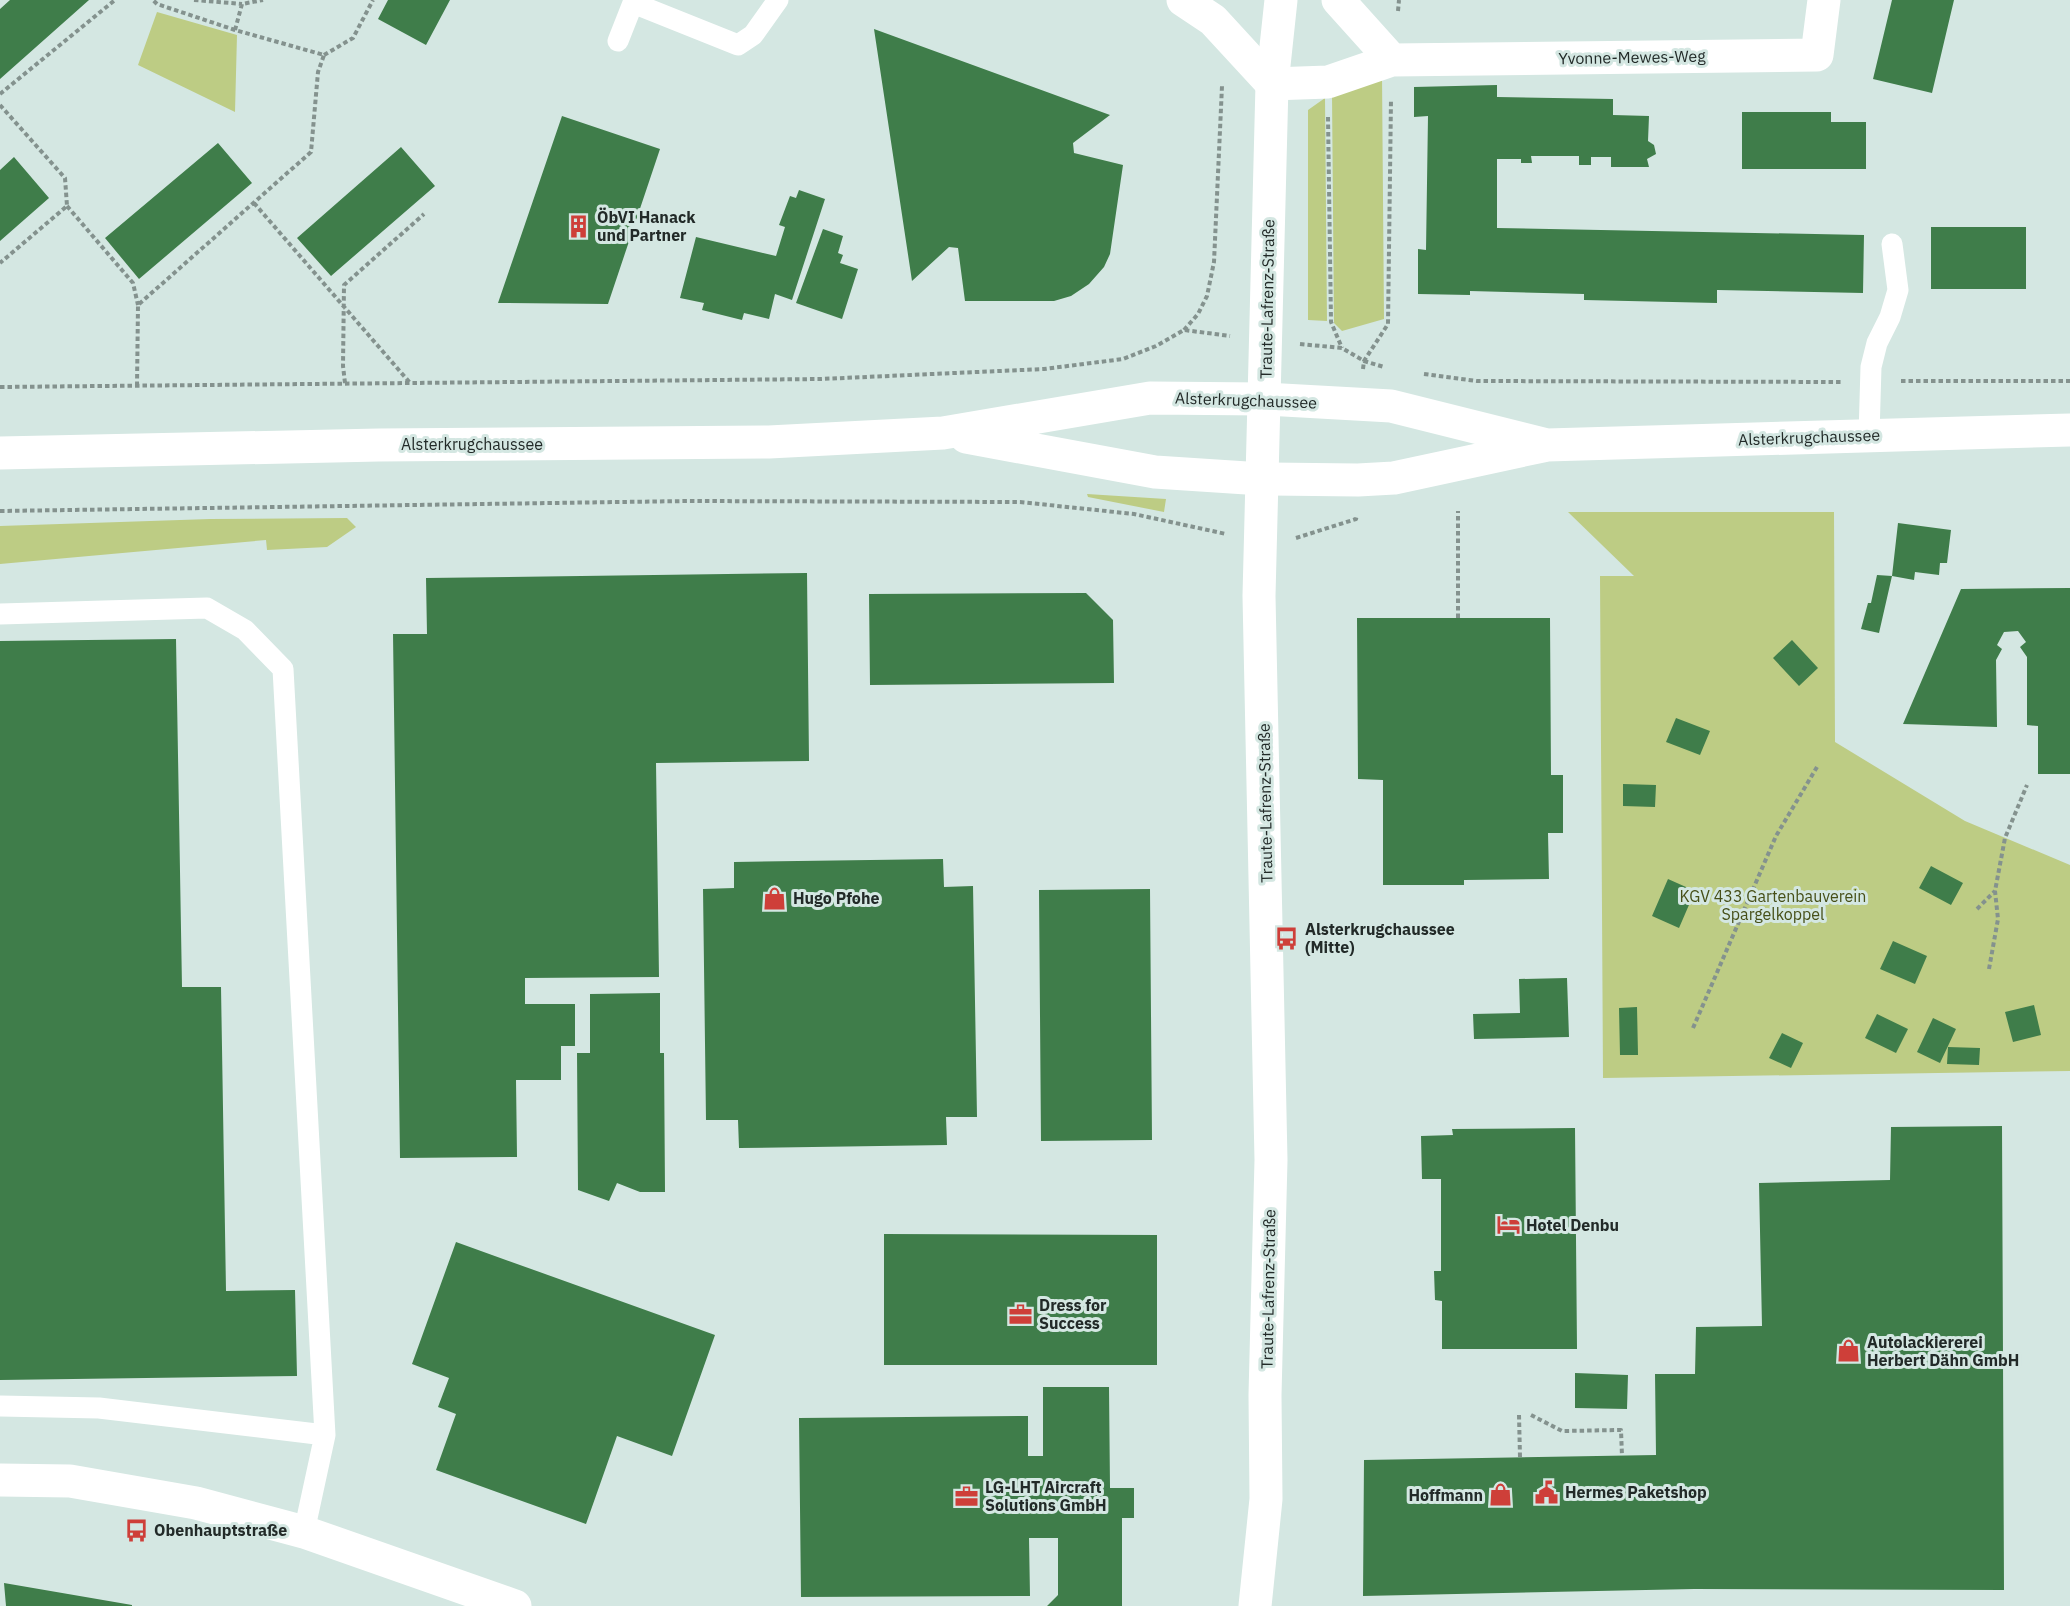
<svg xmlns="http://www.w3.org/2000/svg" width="2070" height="1606" font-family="'IBM Plex Sans',sans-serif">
	<rect width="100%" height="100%" fill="#d4e7e2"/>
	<path fill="#bdcc84" d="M157 12 237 35 235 112 138 65Z
		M1382 75 1384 319 1342 331 1334 323 1332 94Z
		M1325 98 1327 321 1308 320V110Z
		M1087 494 1166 499 1164 512 1088 497Z
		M1568 512H1834L1835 742 1965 821 2070 865V1071L1603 1078 1600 576H1634Z
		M347 518 356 527 327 547 267 550 266 540 0 564V526L210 519Z"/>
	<path fill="#3f7d4a" d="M10 0H89L0 79V9Z
		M388 0H450L426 45 378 19Z
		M1892 0H1954L1932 93 1873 79Z
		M874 29 1110 115 1073 143 1074 153 1123 165 1110 254 1104 267 1089 284 1071 296 1054 301H965L958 248 949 247 912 281Z
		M1497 85V97L1613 99V115L1649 116 1648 141 1654 145 1656 154 1647 159 1649 167H1611V157H1591V165H1579V156H1531L1532 163H1521V159H1497V228L1864 235 1863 293 1717 290V303L1584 300V294L1470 291V295L1418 294V249L1426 250 1428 116 1414 117V87Z
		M1742 112H1831V122H1866V169H1742Z
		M562 116 660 149 608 304 498 303Z
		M218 143 252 183 139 279 105 238Z
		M401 147 435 186 331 276 297 238Z
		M14 157 49 198 0 241V170Z
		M799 190 825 199 792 300 775 294 769 319 744 313 742 320 702 310 704 303 680 298 696 237 776 256 785 227 779 225 790 196 796 198Z
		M1931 227H2026V289H1931Z
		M823 229 843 236 838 253 843 255 840 263 858 269 842 319 796 303Z
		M1898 523 1951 530 1947 563H1940L1939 575 1915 572 1914 580 1892 576Z
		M807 573 809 761 656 763 659 977 525 978V1004H575V1046H561V1080H516L517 1157 400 1158 393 634H427L426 578Z
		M1877 575 1892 576 1879 633 1861 629 1868 603H1871Z
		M2070 588V774H2038V726L2027 725V657L2020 647 2026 642 2018 631 2004 632 1997 645 2002 649 1996 660 1997 727 1903 724 1961 589Z
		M1086 593 1113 620 1114 683 870 685 869 594Z
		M1357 618H1550L1551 775H1563V833H1548L1549 879 1464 880V885H1383V780L1358 779Z
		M176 639 182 987H221L226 1291 295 1290 297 1376 0 1380V641Z
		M1792 640 1818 668 1799 686 1773 658Z
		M1676 718 1710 731 1700 755 1666 742Z
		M1623 784 1656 785 1655 807 1623 806Z
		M943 859 944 887 973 886 977 1117H946L947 1145 739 1148 738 1120H706L703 889 734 888V862Z
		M1931 866 1963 883 1951 905 1919 888Z
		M1668 879 1695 891 1679 928 1652 916Z
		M1150 889 1152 1140 1041 1141 1039 890Z
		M1893 941 1927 956 1915 984 1880 969Z
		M1567 978 1569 1037 1474 1039 1473 1014 1520 1013 1519 979Z
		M660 993V1053H664L665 1192H640L617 1183 609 1201 578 1190 577 1053H590V994Z
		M2034 1005 2041 1035 2013 1042 2005 1012Z
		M1637 1007 1638 1055H1620L1619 1008Z
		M1877 1014 1908 1029 1896 1053 1865 1038Z
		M1933 1018 1956 1029 1940 1063 1917 1052Z
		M1782 1033 1803 1043 1791 1068 1769 1058Z
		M1948 1047 1980 1048 1979 1065 1947 1064Z
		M2002 1126 2004 1590 1694 1589 1363 1596 1364 1460 1656 1455 1655 1374H1695L1696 1327 1762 1326 1759 1183 1890 1180 1891 1127Z
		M1575 1128 1577 1349H1442V1301L1435 1300 1434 1271H1441V1179H1422L1421 1136 1453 1135 1452 1129Z
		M884 1234 1157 1235V1365H884Z
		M456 1242 715 1335 672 1456 617 1436 586 1524 436 1470 456 1414 438 1407 449 1378 412 1364Z
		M1575 1373 1628 1375 1627 1409 1575 1408Z
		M1043 1387H1109L1110 1488H1134V1518H1122V1606H1047L1058 1595V1538H1029L1030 1596 801 1597 799 1418 1028 1416V1456H1043Z
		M4 1583 132 1605V1606H6Z"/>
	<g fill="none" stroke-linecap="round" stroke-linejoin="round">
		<path stroke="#84928e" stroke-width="4" stroke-dasharray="4.5 3" stroke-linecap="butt" d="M194 0 242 4
			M1398 11 1399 0
			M235 30 242 4 263 0
			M324 55 353 38 373 0
			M0 94 115 0
			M0 105 65 178 67 206 0 263
			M1328 117 1331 322 1342 348
			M254 203 411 384
			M67 206 133 283 138 305
			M1184 330 1198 314 1207 296 1214 262 1222 86
			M1300 344 1342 348 1364 361 1384 367
			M1363 369 1364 361 1388 324 1391 99
			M1424 374 1477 381 1842 382
			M1901 381H2070
			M345 383 343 366 344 285 424 214
			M137 386 138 305 311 152 318 72 324 55 235 30 157 4 153 0
			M0 387 821 379 1044 369 1123 359 1156 346 1184 330 1230 336
			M0 511 689 501 1020 502 1134 514 1226 534
			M1296 538 1356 519 1357 515
			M1458 618V511
			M1977 909 1995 891
			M1989 969 1998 919 1995 891 2005 838 2027 785
			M1693 1028 1776 836 1817 767
			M1519 1415 1520 1457
			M1531 1415 1562 1431 1621 1430 1622 1456"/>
		<path stroke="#fff" stroke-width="21" d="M618 41 633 3 738 45 753 35 778 0
			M1869 435 1871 367 1877 343 1890 317 1898 290 1892 244
			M0 614 207 608 245 630 283 669 325 1435 304 1532
			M0 1406 99 1408 325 1435"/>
		<path stroke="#fff" stroke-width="33" d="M1183 0 1213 20 1272 84 1328 82 1392 60 1817 55 1824 0
			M1338 0 1392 60"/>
		<path stroke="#fff" stroke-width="33" d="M0 1480 70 1481 196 1503 304 1532 515 1606
			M1255 1606 1266 1499 1265 1395 1271 1160 1259 596 1272 84 1281 0"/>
		<path stroke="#fff" stroke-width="33" d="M966 437 1155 472 1262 479 1358 480 1394 478 1547 445 2070 430
			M0 453 379 445 769 442 943 433 1150 398 1264 399 1391 406 1547 445"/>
	</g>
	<defs>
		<symbol id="building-bare" viewBox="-9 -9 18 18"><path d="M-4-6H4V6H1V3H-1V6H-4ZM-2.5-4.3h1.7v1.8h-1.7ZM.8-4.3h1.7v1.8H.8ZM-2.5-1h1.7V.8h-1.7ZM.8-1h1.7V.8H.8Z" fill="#ce3f39" stroke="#d4e7e2" stroke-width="2.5" paint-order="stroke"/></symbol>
		<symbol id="shop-bare" viewBox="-9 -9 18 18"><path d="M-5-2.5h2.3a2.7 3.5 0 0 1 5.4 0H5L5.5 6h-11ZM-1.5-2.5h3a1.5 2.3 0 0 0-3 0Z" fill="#ce3f39" stroke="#d4e7e2" stroke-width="2.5" paint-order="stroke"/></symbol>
		<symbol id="bus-bare" viewBox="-9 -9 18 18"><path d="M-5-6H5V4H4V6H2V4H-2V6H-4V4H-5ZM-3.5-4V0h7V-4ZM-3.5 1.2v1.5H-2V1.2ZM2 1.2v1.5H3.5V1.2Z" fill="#ce3f39" stroke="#d4e7e2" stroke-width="2.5" paint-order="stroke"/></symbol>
		<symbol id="hotel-bare" viewBox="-9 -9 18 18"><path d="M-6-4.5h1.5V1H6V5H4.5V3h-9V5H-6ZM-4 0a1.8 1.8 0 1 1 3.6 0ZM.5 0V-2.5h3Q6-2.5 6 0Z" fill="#ce3f39" stroke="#d4e7e2" stroke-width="2.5" paint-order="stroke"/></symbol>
		<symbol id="office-bare" viewBox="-9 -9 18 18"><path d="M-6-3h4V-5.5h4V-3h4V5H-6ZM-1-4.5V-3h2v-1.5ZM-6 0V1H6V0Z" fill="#ce3f39" stroke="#d4e7e2" stroke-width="2.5" paint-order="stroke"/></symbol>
		<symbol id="civic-bare" viewBox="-9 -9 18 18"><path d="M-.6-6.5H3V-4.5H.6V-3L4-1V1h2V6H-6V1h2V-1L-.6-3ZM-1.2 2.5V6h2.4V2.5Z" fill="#ce3f39" stroke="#d4e7e2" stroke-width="2.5" paint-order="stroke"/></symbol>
	</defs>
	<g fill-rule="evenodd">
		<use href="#building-bare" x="562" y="210" width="33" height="33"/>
		<use href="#shop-bare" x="758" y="882" width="33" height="33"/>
		<use href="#bus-bare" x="1270" y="922" width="33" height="33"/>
		<use href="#hotel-bare" x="1492" y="1208" width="33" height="33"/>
		<use href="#office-bare" x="1004" y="1298" width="33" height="33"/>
		<use href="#shop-bare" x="1832" y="1334" width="33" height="33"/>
		<use href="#civic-bare" x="1530" y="1476" width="33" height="33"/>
		<use href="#shop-bare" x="1484" y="1478" width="33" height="33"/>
		<use href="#office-bare" x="950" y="1480" width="33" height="33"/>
		<use href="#bus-bare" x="120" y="1514" width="33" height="33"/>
	</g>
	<g text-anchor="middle" stroke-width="6" stroke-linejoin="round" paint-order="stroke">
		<g font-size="16" fill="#222a28" stroke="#d4e7e2">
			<text transform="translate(1632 57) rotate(-1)" y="6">Yvonne-Mewes-Weg</text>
			<text transform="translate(1267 299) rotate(-89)" y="6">Traute-Lafrenz-Straße</text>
			<text transform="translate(1246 400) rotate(2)" y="6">Alsterkrugchaussee</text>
			<text transform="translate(1809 437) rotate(-2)" y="6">Alsterkrugchaussee</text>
			<text x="472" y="450">Alsterkrugchaussee</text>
			<text transform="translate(1265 803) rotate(-91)" y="6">Traute-Lafrenz-Straße</text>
			<text transform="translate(1268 1289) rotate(-89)" y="6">Traute-Lafrenz-Straße</text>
		</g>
		<g font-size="16" font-weight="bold" fill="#222a28" stroke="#d4e7e2" text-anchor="start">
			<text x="597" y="223">ÖbVI Hanack<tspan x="597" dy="18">und Partner</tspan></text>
			<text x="793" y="904">Hugo Pfohe</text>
			<text x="1305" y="935">Alsterkrugchaussee<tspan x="1305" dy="18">(Mitte)</tspan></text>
			<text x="1526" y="1231">Hotel Denbu</text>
			<text x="1039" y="1311">Dress for<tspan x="1039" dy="18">Success</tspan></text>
			<text x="1867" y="1348">Autolackiererei<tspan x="1867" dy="18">Herbert Dähn GmbH</tspan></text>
			<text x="985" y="1493">LG-LHT Aircraft<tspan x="985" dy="18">Solutions GmbH</tspan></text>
			<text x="1565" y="1498">Hermes Paketshop</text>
			<text x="1483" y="1501" text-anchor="end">Hoffmann</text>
			<text x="154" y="1536">Obenhauptstraße</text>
		</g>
		<g font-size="16" fill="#464f17" stroke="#d4e7e2">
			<text x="1773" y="902">KGV 433 Gartenbauverein<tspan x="1773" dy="18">Spargelkoppel</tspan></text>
		</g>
	</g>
</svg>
